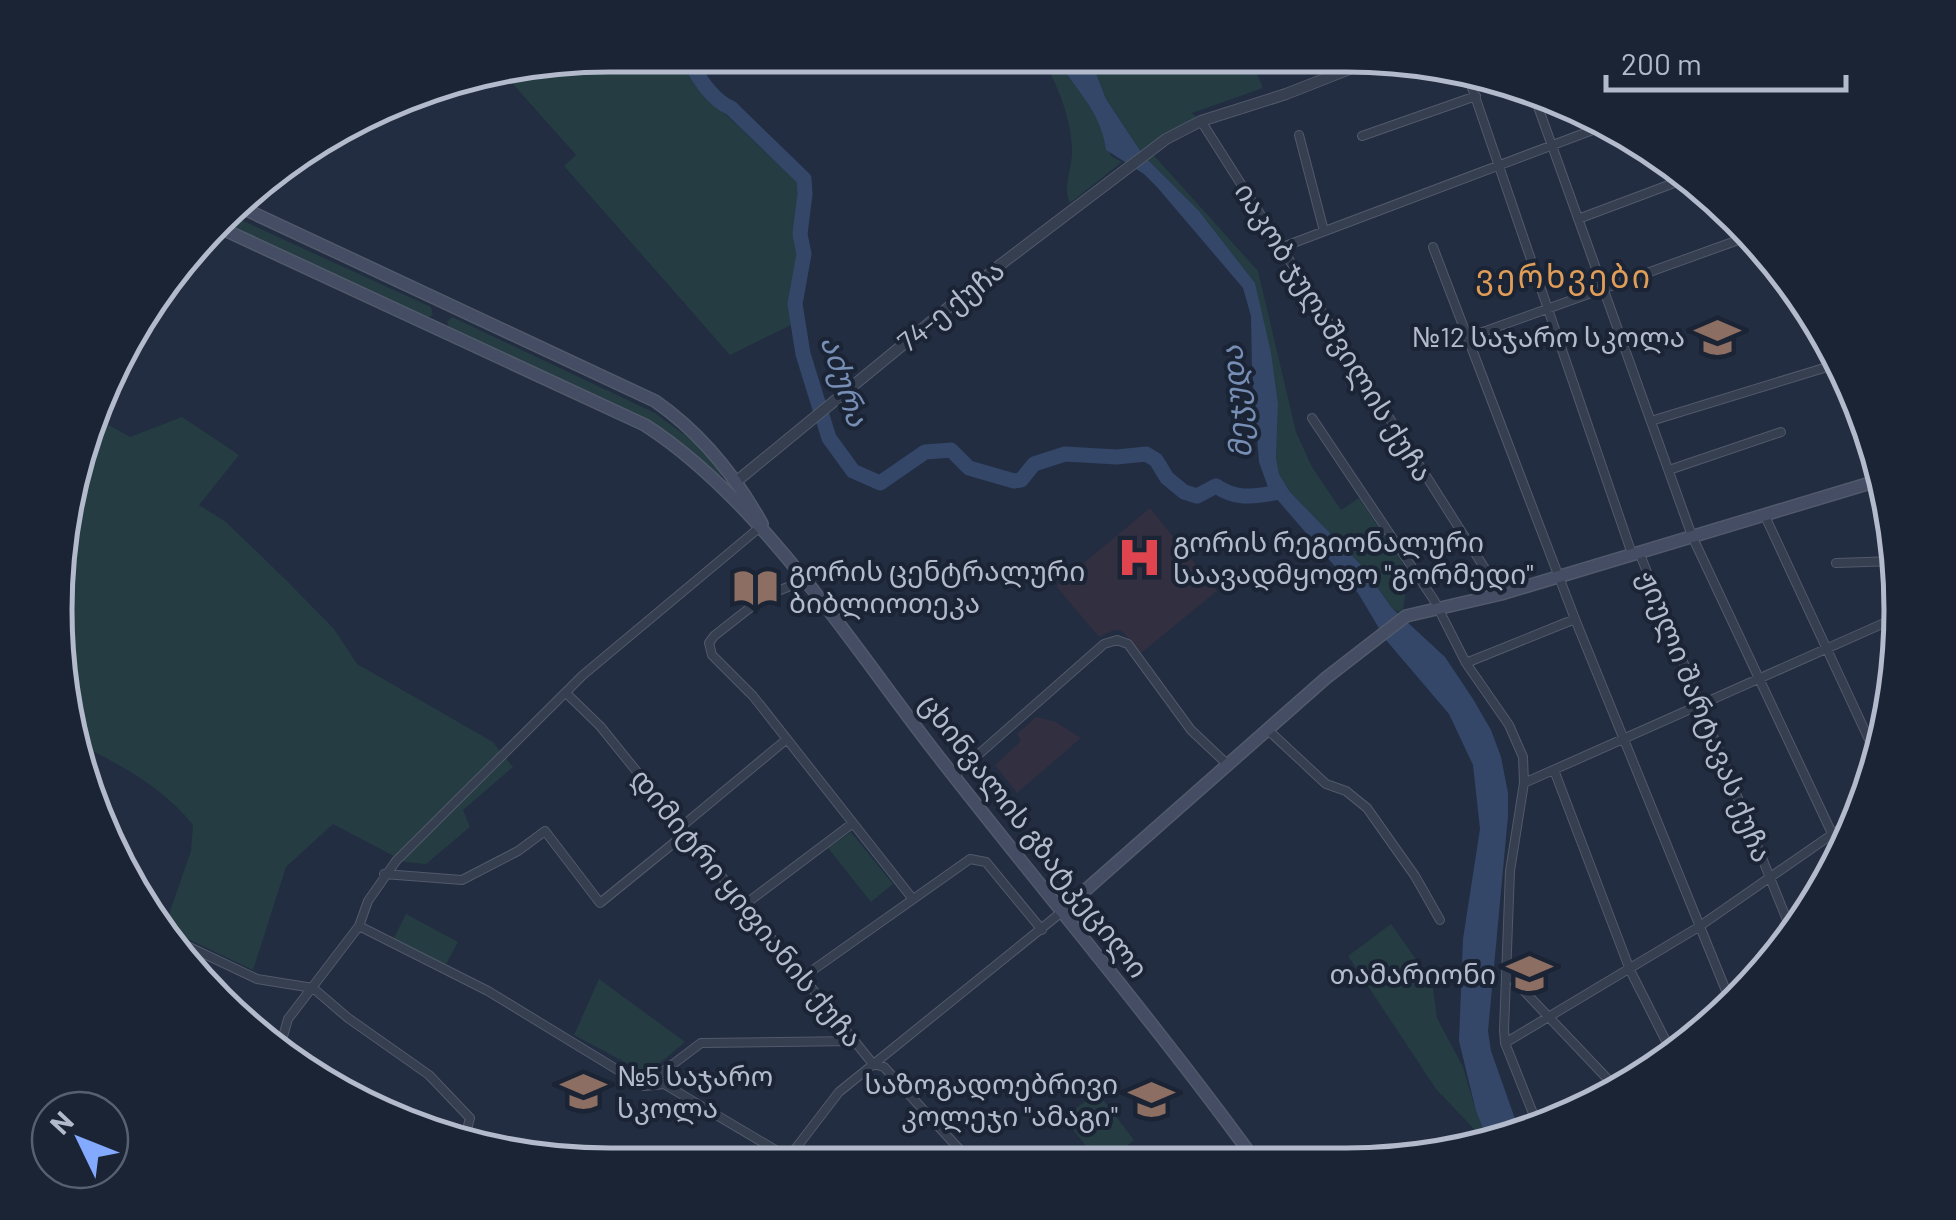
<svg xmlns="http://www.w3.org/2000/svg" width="1956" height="1220" font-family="Barlow,'Noto Sans Georgian',sans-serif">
	<rect width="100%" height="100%" fill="#222d41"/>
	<path fill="#322f41" d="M1150 508 1217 591 1141 653 1121 630H1114L1099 637 1056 586Z
		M1036 717 1056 722 1081 738 1017 793 995 765 1021 741 1017 734Z"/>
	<path fill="#243c42" d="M610 55H676L696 86 799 184C794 213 799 232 797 258 795 281 790 300 795 323L730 355 564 166 576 155 503 73Z
		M1043 58H1067L1069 78 1081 91 1101 125 1111 156 1122 162 1070 203C1062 188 1073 166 1072 149 1071 116 1057 86 1043 58Z
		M1090 58 1251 59 1263 88 1192 113 1201 121 1150 151 1258 271 1296 432 1312 467 1341 510 1359 498 1409 573 1403 609 1399 612 1392 608 1363 567 1290 492 1279 474 1276 458 1278 404 1255 283 1199 211 1143 155 1106 99Z
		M228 214 431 307 433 315 427 318 221 221Z
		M452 317 655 413 693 441 721 472V476H717L687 447 652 422 450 328 447 322Z
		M93 416 130 437 182 417 239 455 199 505 226 522 287 581 334 629 357 664 493 742 513 767 463 810 470 827 426 864 405 862 333 824 286 867 253 970 171 931 167 920 191 851 193 825C162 786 120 765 77 743L55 609 84 432Z
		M851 832 893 884 871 902 828 848Z
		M406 914 458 942 445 966 394 938Z
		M1391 924 1432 982 1437 1018 1463 1067 1476 1111 1490 1146 1436 1089 1348 956Z
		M599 979 685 1042 647 1074 574 1035Z
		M1097 1092 1134 1140 1105 1163H1099L1064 1118Z"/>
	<path fill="#344769" d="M1067 58H1090L1106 99 1143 155 1199 211 1255 283 1271 353 1278 404 1276 458 1279 474 1290 492 1363 567 1392 608 1445 657 1473 699 1491 730 1501 757 1508 793V816L1488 1031 1491 1051 1520 1133 1490 1146 1476 1111 1459 1041 1463 939 1480 829 1473 765 1449 714 1386 640 1358 593 1269 490 1259 462 1252 372 1251 316 1243 288 1157 187 1144 174 1106 150C1102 118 1084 98 1066 73Z"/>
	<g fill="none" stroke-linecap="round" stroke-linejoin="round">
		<path stroke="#344769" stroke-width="15" d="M686 55C696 74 711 100 731 108L804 179 805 194 800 234 804 254 795 304 803 354 829 438 853 471 880 483 925 452 951 450 969 468 1014 481 1021 480 1034 464 1065 454 1117 457 1146 454 1156 460 1167 478 1184 492 1197 496 1216 486C1238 501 1254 496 1280 492"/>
		<defs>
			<path id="minor" d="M1467 73 1632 554
				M1532 90 1692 536 1837 844
				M1201 121 1501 594
				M1299 135 1324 231
				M1362 136 1476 96
				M1578 219 1690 177
				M1433 247 1575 619 1729 998
				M1280 248 1606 125
				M1779 278 1783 290
				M1469 337 1744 238
				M1312 418 1434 600 1466 663 1509 725 1523 757 1524 783 1510 871 1504 1030 1505 1043 1538 1126
				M1651 421 1837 364
				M1669 470 1781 432
				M1764 514 1879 761
				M1639 552 1793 935
				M1836 563 1895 561
				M803 581 765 596 714 636 709 643 712 655 753 696 912 898
				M1466 663 1575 619
				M567 694 600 726 873 1064 884 1067 971 1162
				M1268 730 1326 784 1346 791 1367 808 1415 876 1440 920
				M1554 770 1630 970 1670 1049
				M954 776 1104 644 1117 640 1128 644 1191 730 1228 765
				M1524 783 1891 620
				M681 827 787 739
				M384 874 462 880 518 851 545 831 600 903 686 833
				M744 905 853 823
				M359 926 488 991 644 1086
				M164 935 257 979 313 988 348 1018 429 1075 470 1118 464 1141
				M1506 972 1620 1092
				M803 977 970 859 986 862 1042 930
				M1505 1043 1697 928 1847 824
				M278 1054 288 1019 359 926 368 901 396 861 583 675 759 528
				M644 1086 701 1043 853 1041
				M644 1086 664 1084 789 1158
				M795 1149 809 1161
				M786 1161 839 1092 1063 911"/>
			<path id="tertiary" d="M737 481 1000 265 1166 139 1201 121 1286 94 1375 59"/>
			<path id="secondary" d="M236 205 655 401C701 433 735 475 762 524
				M216 226 645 425C759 498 852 645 935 752 1042 890 1155 1022 1257 1163
				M1063 910 1326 678 1406 616 1501 594 1877 481"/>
		</defs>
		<use href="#minor" stroke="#515a6b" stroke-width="10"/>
		<use href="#tertiary" stroke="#515a6b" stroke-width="12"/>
		<use href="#secondary" stroke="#515a6b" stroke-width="14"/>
		<use href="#minor" stroke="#363f50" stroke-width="8"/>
		<use href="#tertiary" stroke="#363f50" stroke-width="10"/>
		<use href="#secondary" stroke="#444d64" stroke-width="11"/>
	</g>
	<defs>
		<symbol id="school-bare" viewBox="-9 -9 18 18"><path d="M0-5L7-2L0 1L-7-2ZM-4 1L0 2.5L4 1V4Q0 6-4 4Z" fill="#8d6e63" stroke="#1b2435" stroke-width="2.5" paint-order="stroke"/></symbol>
		<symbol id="hospital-bare" viewBox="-9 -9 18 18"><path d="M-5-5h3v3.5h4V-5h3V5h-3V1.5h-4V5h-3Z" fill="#e0444e" stroke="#1b2435" stroke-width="2.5" paint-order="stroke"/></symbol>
		<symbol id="library-bare" viewBox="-9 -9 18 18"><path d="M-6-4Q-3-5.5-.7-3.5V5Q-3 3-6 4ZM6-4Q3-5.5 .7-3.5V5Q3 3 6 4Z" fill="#8d6e63" stroke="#1b2435" stroke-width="2.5" paint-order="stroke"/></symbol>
		<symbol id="university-bare" viewBox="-9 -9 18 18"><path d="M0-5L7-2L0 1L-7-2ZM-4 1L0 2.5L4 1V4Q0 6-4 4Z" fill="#8d6e63" stroke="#1b2435" stroke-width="2.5" paint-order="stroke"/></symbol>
	</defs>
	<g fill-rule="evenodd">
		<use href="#school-bare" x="1686" y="306" width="63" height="63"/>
		<use href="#hospital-bare" x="1108" y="526" width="63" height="63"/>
		<use href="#library-bare" x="724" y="556" width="63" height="63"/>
		<use href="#school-bare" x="1498" y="942" width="63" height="63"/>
		<use href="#school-bare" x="552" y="1060" width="63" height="63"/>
		<use href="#university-bare" x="1120" y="1068" width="63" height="63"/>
	</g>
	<g text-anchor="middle" stroke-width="8" stroke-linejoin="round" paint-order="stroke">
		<g font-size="28" fill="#b2bacb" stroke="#1b2435">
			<text transform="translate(951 306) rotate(-39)" y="10">74-ე ქუჩა</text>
			<text transform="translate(1334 332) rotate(58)" y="10">იაკობ ჯუღაშვილის ქუჩა</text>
			<text transform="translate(1705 716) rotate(68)" y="10">ჟიული შარტავას ქუჩა</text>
			<text transform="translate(1034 836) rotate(52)" y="10">ცხინვალის გზატკეცილი</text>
			<text transform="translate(747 908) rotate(51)" y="10">დიმიტრი ყიფიანის ქუჩა</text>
		</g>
		<g font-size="28" fill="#b2bacb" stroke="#1b2435" text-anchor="end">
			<text x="1685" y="347">№12 საჯარო სკოლა</text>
			<text x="1173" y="552" text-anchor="start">გორის რეგიონალური<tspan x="1173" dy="32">საავადმყოფო "გორმედი"</tspan></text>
			<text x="789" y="581" text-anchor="start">გორის ცენტრალური<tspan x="789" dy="32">ბიბლიოთეკა</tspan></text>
			<text x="1496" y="984">თამარიონი</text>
			<text x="617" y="1086" text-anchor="start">№5 საჯარო<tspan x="617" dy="32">სკოლა</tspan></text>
			<text x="1118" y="1094">საზოგადოებრივი<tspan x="1118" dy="32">კოლეჯი "ამაგი"</tspan></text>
		</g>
		<g font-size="30" font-style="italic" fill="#778eb5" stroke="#1b2435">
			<text transform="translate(844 381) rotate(72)" y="10">აძურა</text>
			<text transform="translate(1237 402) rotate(-95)" y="10">მეჯუდა</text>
		</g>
		<g font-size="32" letter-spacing="2.5" fill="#df9d59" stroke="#1b2435">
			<text x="1564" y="288">ვერხვები</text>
		</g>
	</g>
	<path d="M0 0H1956V1220H0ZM610 72H1346A538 538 0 0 1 1884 610V610A538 538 0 0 1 1346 1148H610A538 538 0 0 1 72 610V610A538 538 0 0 1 610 72Z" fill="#1b2435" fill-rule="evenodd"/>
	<path fill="none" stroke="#b2bacb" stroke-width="5" d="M610 72H1346A538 538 0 0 1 1884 610V610A538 538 0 0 1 1346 1148H610A538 538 0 0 1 72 610V610A538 538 0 0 1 610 72Z"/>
	<g transform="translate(80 1140) rotate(313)"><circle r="48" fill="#1b2435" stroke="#576071" stroke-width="2.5"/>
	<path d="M0-8L18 38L0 25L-18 38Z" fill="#84aaff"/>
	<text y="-15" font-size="28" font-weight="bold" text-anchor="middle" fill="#b2bacb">N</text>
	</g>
	<path d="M1606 75v15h240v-15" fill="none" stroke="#b2bacb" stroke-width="5"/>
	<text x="1621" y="75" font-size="30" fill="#b2bacb" stroke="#1b2435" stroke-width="8" paint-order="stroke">200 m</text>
</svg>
